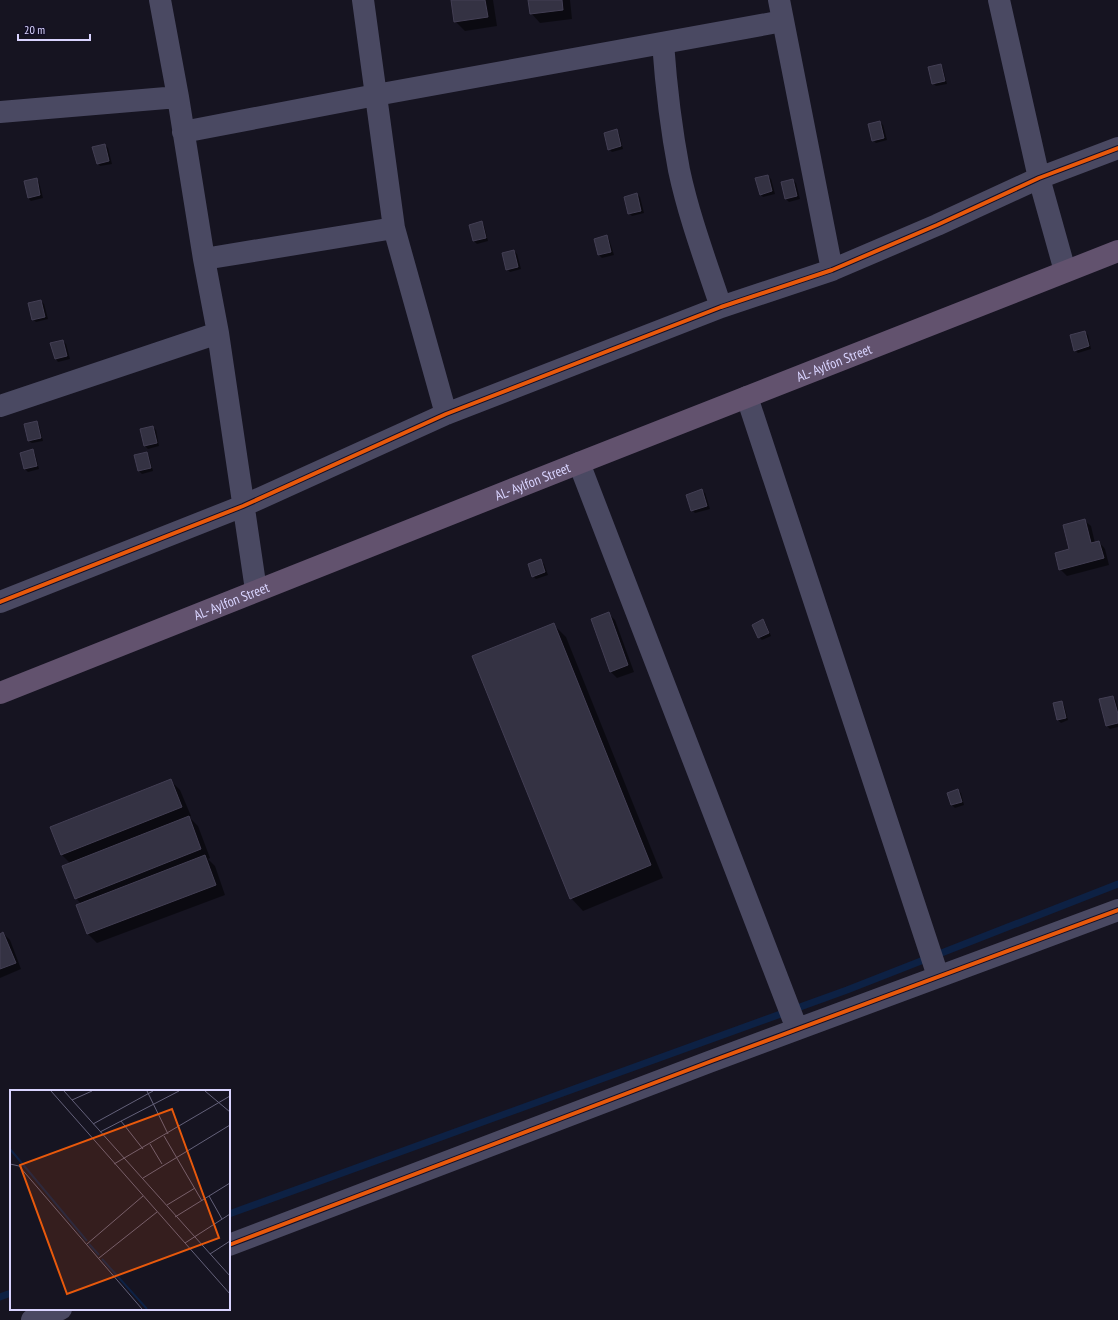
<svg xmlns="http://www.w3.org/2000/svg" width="1118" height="1320" font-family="'PT Sans Narrow',sans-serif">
	<rect width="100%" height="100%" fill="#161421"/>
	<path fill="#0007" d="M452 0H493L497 26 465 31 455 21Z
		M529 0H570L572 19 540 23 531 13Z
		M940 65 943 68 947 84 936 86 933 83Z
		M880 122 883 125 887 140 876 143 873 140Z
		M616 131 619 133 623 149 612 152 609 149Z
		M105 145 108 148 112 164 100 166 98 163Z
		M768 176 771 179 775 194 763 197 760 194Z
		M36 179 39 182 43 198 31 201 28 198Z
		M793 180 796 183 800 199 789 202 786 199Z
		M637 194 640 197 644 213 632 216 629 213Z
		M481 222 484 225 488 241 477 244 474 241Z
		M607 236 609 239 614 255 602 258 599 255Z
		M514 251 517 254 521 269 510 272 507 269 503 254Z
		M41 301 44 304 48 319 36 322 33 319Z
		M1085 332 1088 335 1091 349 1078 353 1075 350Z
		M63 341 66 344 70 359 58 362 56 359 51 343Z
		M36 422 39 425 43 441 32 443 29 441Z
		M153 427 156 430 159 446 148 449 145 446 141 430Z
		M32 450 35 453 39 469 28 472 25 469Z
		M146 453 149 456 153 471 142 474 139 471 135 455Z
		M702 491 705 493 710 509 695 513 692 510Z
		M1084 520 1091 526 1095 543 1099 542 1105 549 1109 565 1067 576 1060 569Z
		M541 561 544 564 548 575 536 579 533 576Z
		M608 613 615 620 634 672 617 678 611 672 592 619Z
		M763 621 766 624 771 636 762 640 759 637Z
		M553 624 566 637 663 878 583 911 571 898Z
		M1113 697 1116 700 1118 708V727L1110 729 1107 726 1100 700Z
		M1061 702 1064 705 1068 720 1061 723 1058 720Z
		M170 780 180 790 191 816 189 817 198 826 210 858 208 859 215 866 225 895 97 943 88 934 77 906 81 904 76 898 71 864 62 855 51 828Z
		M958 790 961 793 964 805 955 808 952 805 948 794Z
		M3 933 10 940 21 969 0 978V935Z"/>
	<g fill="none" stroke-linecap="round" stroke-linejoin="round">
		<path stroke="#0d2144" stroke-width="7" d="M229 1214 847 990 1118 884
			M0 1297 11 1293"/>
	</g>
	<path fill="#343243" stroke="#433f54" d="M451 0H485L488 17 454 22Z
		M528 0H562L563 10 530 14Z
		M941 64 945 81 932 84 928 67Z
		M880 121 884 138 872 141 868 124Z
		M617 129 621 146 608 150 604 133Z
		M105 144 109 161 97 164 92 147Z
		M768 175 772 191 760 195 755 178Z
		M37 178 40 195 28 198 24 181Z
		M793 179 797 196 785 199 781 182Z
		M637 193 641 211 628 214 624 197Z
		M482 221 486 238 473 241 469 225Z
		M607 235 611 252 598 255 594 239Z
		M514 250 518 267 506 270 502 253Z
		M41 300 45 317 32 320 28 303Z
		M1085 331 1089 346 1074 351 1070 335Z
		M63 340 67 356 55 359 50 343Z
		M37 421 41 438 28 441 24 424Z
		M153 426 157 443 144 446 140 429Z
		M33 449 37 466 24 469 20 453Z
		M147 452 151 468 138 471 134 455Z
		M702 489 707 506 691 511 686 495Z
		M1085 519 1091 543 1099 541 1104 558 1059 570 1055 553 1069 549 1063 525Z
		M541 559 545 572 532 577 528 564Z
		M609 612 628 665 610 672 591 619Z
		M763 619 769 633 758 638 752 625Z
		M554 623 651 865 570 899 472 656Z
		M1113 696 1118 714V723L1106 726 1099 699Z
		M1062 701 1066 718 1057 720 1053 703Z
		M171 779 182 807 61 855 50 827Z
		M958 789 962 802 951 805 947 793Z
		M189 816 201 849 75 899 62 866Z
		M205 855 216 885 87 934 76 905Z
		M3 932 16 963 0 969V934Z"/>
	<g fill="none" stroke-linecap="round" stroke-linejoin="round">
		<path stroke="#4a4962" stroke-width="22" d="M160 0 178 97 204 259 218 333 256 590
			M363 0 394 228 446 414
			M779 0 832 270
			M999 0 1039 178 1065 271
			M663 43C666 85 671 128 679 170 689 217 706 262 721 307
			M0 112 178 97
			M183 132 376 95 783 21
			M204 259 394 228
			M747 397 938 976
			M0 406 218 333
			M579 463 797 1029
			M0 602 243 506 446 414 721 307 832 270 937 225 1039 178 1118 148
			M229 1245 709 1062 1118 910
			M32 1320 61 1309"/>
		<path stroke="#62526e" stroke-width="22" id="s1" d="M0 693 579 463 1118 251"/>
		<defs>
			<path id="cycleway" d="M0 602 243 506 446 414 721 307 832 270 937 225 1039 178 1118 148
				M229 1245 709 1062 1118 910"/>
		</defs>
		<use href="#cycleway" stroke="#130f26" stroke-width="6"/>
		<use href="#cycleway" stroke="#e8590c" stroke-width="4"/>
	</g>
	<g text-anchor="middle" stroke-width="3.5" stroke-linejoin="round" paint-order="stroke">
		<g font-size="14" fill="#d9d4ff" stroke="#130f26">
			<text dy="5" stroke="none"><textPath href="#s1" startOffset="897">AL- Aylfon Street</textPath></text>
			<text dy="5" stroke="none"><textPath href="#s1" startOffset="573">AL- Aylfon Street</textPath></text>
			<text dy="5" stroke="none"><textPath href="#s1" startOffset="249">AL- Aylfon Street</textPath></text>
		</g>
	</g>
	<g transform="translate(10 1090)">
		<rect width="220" height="220" fill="#161421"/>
		<path fill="none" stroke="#0d2144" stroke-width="2" d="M0 59 77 151M79 154 89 165M92 169 137 219"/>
		<path fill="none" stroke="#64617a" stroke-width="1" d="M41 1 220 204M54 1 220 186M137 1 158 44M195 1 220 22M62 10 82 1M111 31 133 59M83 34 143 1M90 42 169 1M154 46 192 111M140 54 152 74M0 74 9 76 132 219M104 74 220 6M133 88 220 35M199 106 212 129M157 115 185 98M165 127 220 93M175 153 220 124M77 154 133 106M200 164 220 151M89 168 147 122"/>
		<path fill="#e8590c" fill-opacity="0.15" stroke="#e8590c" stroke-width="2" d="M162 19 209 148 57 204 10 75Z"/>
		<rect width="220" height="220" fill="none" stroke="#d9d4ff" stroke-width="2"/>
	</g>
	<path d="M18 34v6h72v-6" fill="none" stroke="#d9d4ff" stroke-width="2"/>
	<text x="24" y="34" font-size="12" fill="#d9d4ff" stroke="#130f26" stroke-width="3" paint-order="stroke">20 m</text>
</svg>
